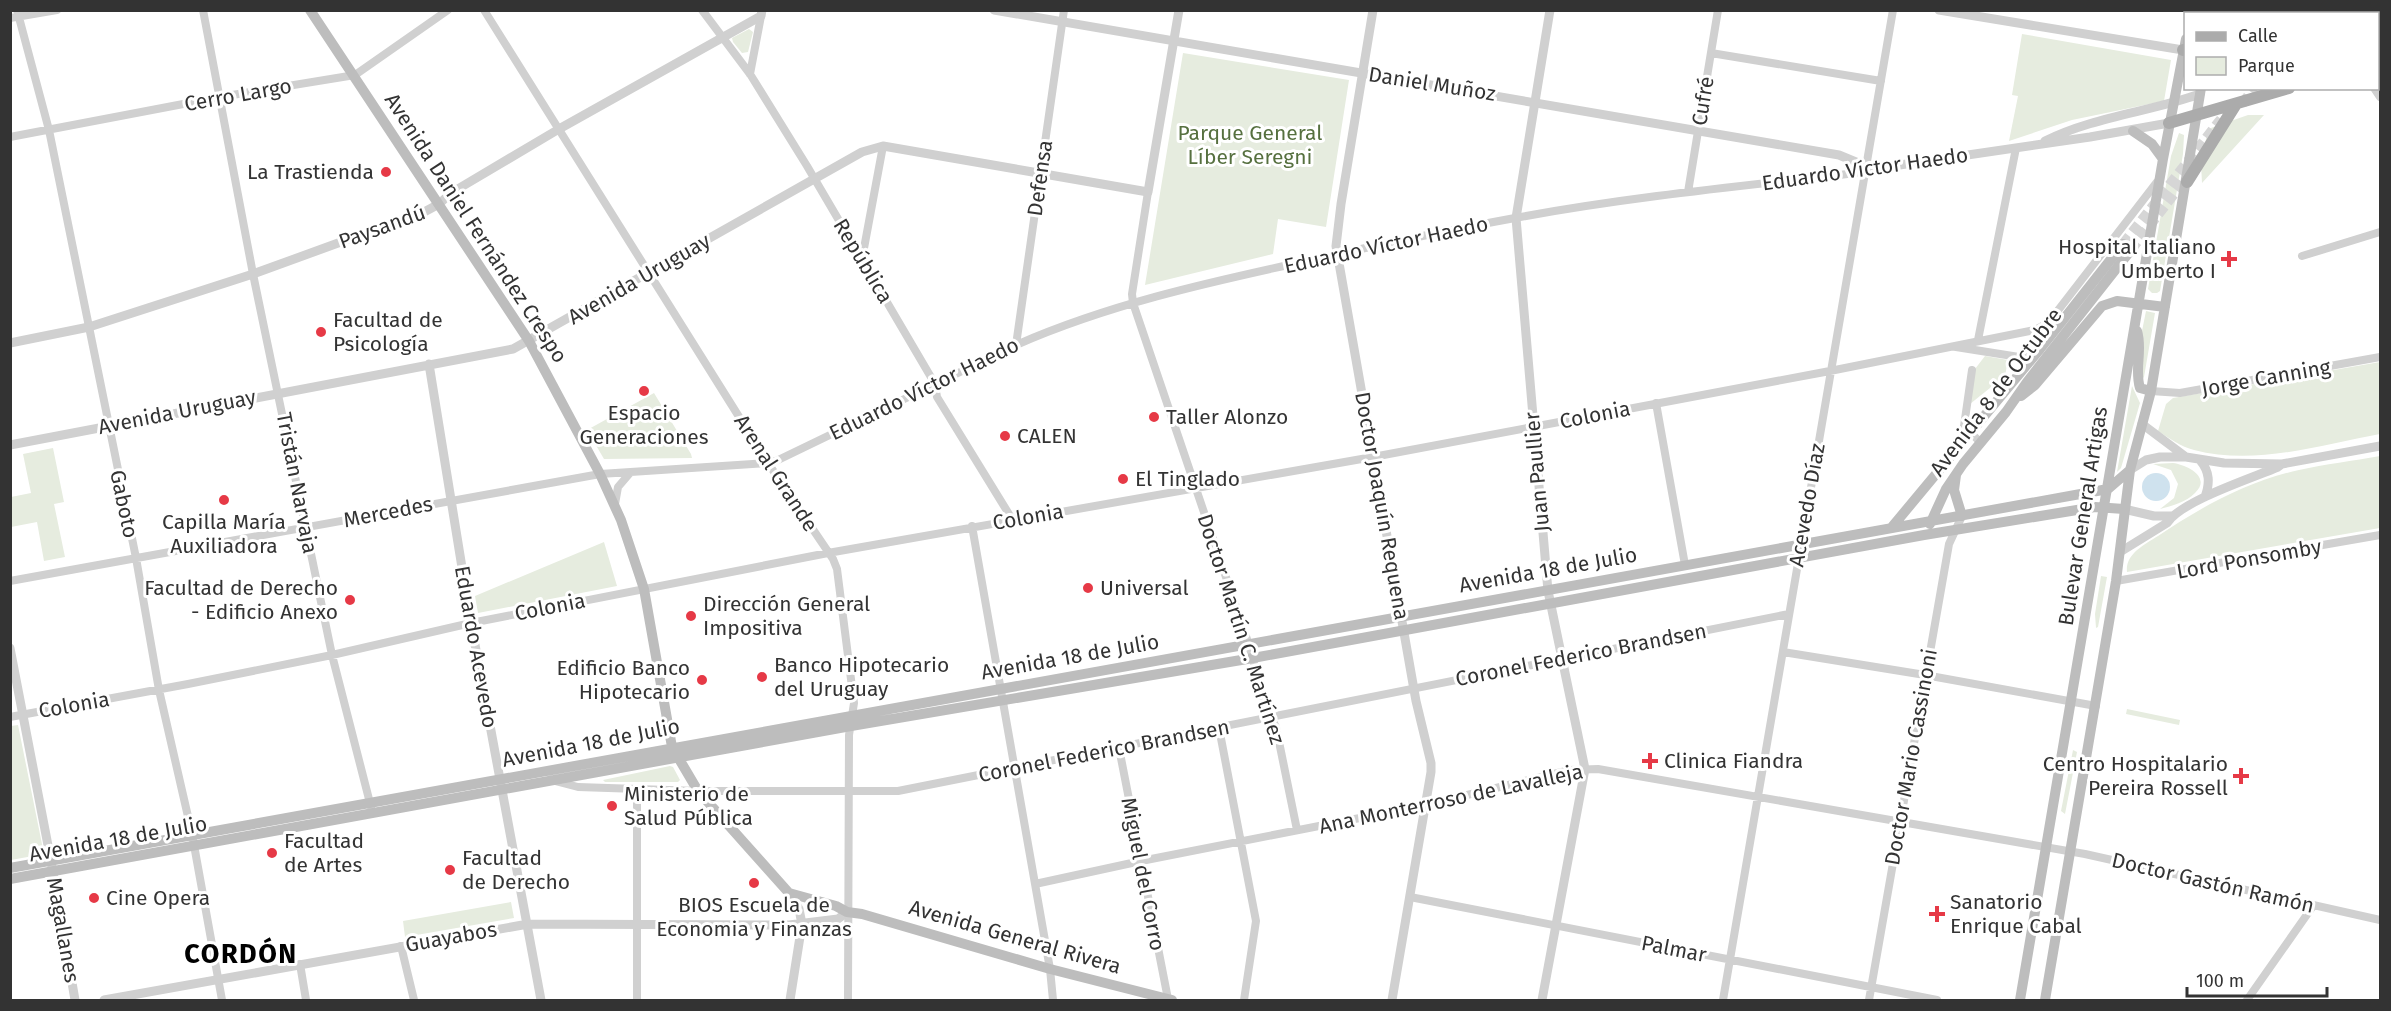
<svg xmlns="http://www.w3.org/2000/svg" width="2391" height="1011" font-family="'Fira Sans',sans-serif">
	<rect width="100%" height="100%" fill="#fff"/>
	<path fill="#e6ecdf" d="M749 29 753 32 748 52 742 53 733 42 732 38Z
		M2022 34 2171 60 2164 101 2072 120 2009 141 2018 96 2012 95Z
		M1183 53 1349 80 1326 227 1278 219 1273 254 1145 285Z
		M2248 115H2264L2202 183 2201 164 2208 129Z
		M2179 133 2184 135 2183 154 2160 291 2157 293H2152L2148 289 2171 156Z
		M2146 311 2155 313 2144 377 2142 379V331Z
		M1985 356 2008 360 2005 376 1970 404 1975 369Z
		M2380 362V434C2321 445 2255 466 2194 450 2181 447 2169 438 2158 431L2166 404 2173 398Z
		M2132 386 2140 403 2121 468 2117 472Z
		M654 393 691 454 692 458 604 459 587 430Z
		M53 448 64 502 54 504 65 557 44 561 37 522 11 527V497L31 493 23 454Z
		M2380 456V528L2127 572C2125 554 2144 545 2158 536 2201 507 2248 481 2299 470 2325 464 2353 461 2380 456Z
		M2173 463C2187 465 2212 477 2195 493 2186 502 2172 506 2160 509L2174 498 2178 484 2171 470 2153 464Z
		M604 542 617 586 478 613 475 596Z
		M2101 576 2107 577 2098 627 2096 628 2095 614Z
		M2127 709 2180 720 2179 725 2126 714Z
		M18 725 44 854 11 860V726Z
		M2073 750 2077 752 2065 814 2061 811Z
		M670 766 673 767 680 780 678 782H605L603 780Z
		M511 902 514 918 405 937 403 921Z"/>
	<path fill="#cfe2ee" d="M2142 487a14 14 0 1 1 28 0a14 14 0 1 1-28 0Z"/>
	<g fill="none" stroke-linecap="round" stroke-linejoin="round">
		<path stroke="#d6d6d6" stroke-width="10" stroke-dasharray="10 5" stroke-linecap="butt" d="M2310 14 2314 10
			M2326 14 2330 10
			M2242 104 2254 88
			M2123 244 2221 119
			M2131 250 2187 177"/>
		<path stroke="#d0d0d0" stroke-width="8" d="M17 10 49 130 136 558 159 690 192 834 222 1000
			M203 10 253 274 332 655 371 807
			M484 10 768 463 833 559 837 569 854 703 849 735 848 1000
			M702 10 750 74 807 166 935 384 937 397 1012 519
			M10 18 57 10
			M1711 53 1881 81
			M750 74 761 16
			M2374 88 2380 97
			M10 137 220 97 355 75 448 10
			M1148 192 1132 294 1133 303 1249 645 1266 708 1276 727 1297 830
			M1688 192 1718 10
			M2302 256 2380 232
			M862 259 883 146
			M1978 340 2016 148
			M1016 345 1064 10
			M1956 347 2019 357 2035 352
			M1972 370 1964 426 1981 443
			M2151 391 2180 393 2380 357
			M1656 403 1685 565
			M615 504 618 487 630 473
			M972 526 1050 969 1053 1000
			M10 581 600 474 768 463 776 461 1016 345C1107 305 1205 283 1302 262 1373 246 1444 231 1515 218 1628 197 1742 186 1856 173L1868 167
			M2116 581 2380 535
			M1783 652 1925 675 2096 706
			M10 717 188 684 332 655 471 623 828 553 1373 457 1830 371 2035 330 2046 324 2056 313 2157 182
			M1219 728 1256 921 1244 1000
			M1119 748 1168 999
			M555 781 578 787 698 791H898L1789 614
			M1035 884 1141 861 1426 805 1570 770 1598 769 2085 854 2380 920
			M1410 897 1937 1000
			M401 946 414 1000
			M300 964 306 1000
			M637 1000V789
			M1723 1000 1893 10
			M1869 1000 1949 544 1962 516
			M2247 1000 2313 906"/>
		<path stroke="#d0d0d0" stroke-width="9" d="M994 10 1839 155 1868 167H1886L2090 137 2169 123
			M1373 10 1341 204 1336 246 1416 701 1431 763V772L1392 1000
			M1939 10 2183 50
			M2045 141C2093 117 2149 112 2200 94
			M10 343 89 327 253 274 426 211 439 204 451 193 559 129 761 16 762 10
			M429 364 471 623 541 1000
			M2142 424 2186 457
			M10 445 513 349 862 152 883 146 1148 192 1179 10
			M2200 460C2210 472 2210 483 2205 497
			M2130 470 2146 460 2160 457H2186L2224 463 2282 464 2380 446
			M2124 509 2154 516H2171
			M2120 552 2167 523C2181 501 2252 478 2278 467L2282 464
			M10 648 51 861 75 1000
			M789 893 799 909 802 924 790 1000
			M104 1000 528 924 789 925 838 919 847 912
			M1542 1000 1585 769 1548 591 1516 218 1550 10"/>
		<path stroke="#bdbdbd" stroke-width="10" d="M310 10 529 341 600 474 621 520 644 589 672 747 698 791 789 893 836 906 847 912 862 914 1050 969 1172 1000
			M2190 14V10
			M2213 14 2214 10
			M2133 131 2152 144 2163 159
			M2137 331C2143 350 2134 369 2140 388L2151 391
			M2021 396 2035 385 2102 306 2117 301 2165 307
			M1956 475 1954 490 1962 516
			M1930 524 1946 489 1963 464 2006 412 2027 382 2131 250
			M1892 527 2040 349 2123 244
			M10 868 2097 491 2108 489 2130 470
			M10 879 851 726 1253 658 1924 535 2095 507 2124 509
			M2020 1000 2163 159 2186 39
			M2045 1000 2116 581 2130 470 2151 391 2201 88"/>
		<path stroke="#ababab" stroke-width="12" d="M2378 47 2380 46
			M2183 50H2186
			M2378 65 2380 64
			M2169 123 2289 88
			M2187 182 2236 104"/>
	</g>
	<g fill="#e63946" stroke="#fff" stroke-width="2">
		<circle cx="386" cy="172" r="6"/>
		<path d="M2226 250h6v6h6v6h-6v6h-6v-6h-6v-6h6z"/>
		<circle cx="321" cy="332" r="6"/>
		<circle cx="644" cy="391" r="6"/>
		<circle cx="1154" cy="417" r="6"/>
		<circle cx="1005" cy="436" r="6"/>
		<circle cx="1123" cy="479" r="6"/>
		<circle cx="224" cy="500" r="6"/>
		<circle cx="1088" cy="588" r="6"/>
		<circle cx="350" cy="600" r="6"/>
		<circle cx="691" cy="616" r="6"/>
		<circle cx="762" cy="677" r="6"/>
		<circle cx="702" cy="680" r="6"/>
		<path d="M1647 752h6v6h6v6h-6v6h-6v-6h-6v-6h6z"/>
		<path d="M2238 767h6v6h6v6h-6v6h-6v-6h-6v-6h6z"/>
		<circle cx="612" cy="806" r="6"/>
		<circle cx="272" cy="853" r="6"/>
		<circle cx="450" cy="870" r="6"/>
		<circle cx="754" cy="883" r="6"/>
		<circle cx="94" cy="898" r="6"/>
		<path d="M1934 905h6v6h6v6h-6v6h-6v-6h-6v-6h6z"/>
	</g>
	<g text-anchor="middle" stroke-width="6" stroke-linejoin="round" paint-order="stroke">
		<g font-size="21" fill="#333" stroke="#fff">
			<text transform="translate(1432 84) rotate(9)" y="7">Daniel Muñoz</text>
			<text transform="translate(238 95) rotate(-10)" y="7">Cerro Largo</text>
			<text transform="translate(1703 101) rotate(-81)" y="7">Cufré</text>
			<text transform="translate(1865 169) rotate(-8)" y="7">Eduardo Víctor Haedo</text>
			<text transform="translate(1040 178) rotate(-82)" y="7">Defensa</text>
			<text transform="translate(382 227) rotate(-20)" y="7">Paysandú</text>
			<text transform="translate(476 228) rotate(57)" y="7">Avenida Daniel Fernández Crespo</text>
			<text transform="translate(1386 245) rotate(-12)" y="7">Eduardo Víctor Haedo</text>
			<text transform="translate(863 261) rotate(59)" y="7">República</text>
			<text transform="translate(639 279) rotate(-30)" y="7">Avenida Uruguay</text>
			<text transform="translate(2266 378) rotate(-10)" y="7">Jorge Canning</text>
			<text transform="translate(924 389) rotate(-26)" y="7">Eduardo Víctor Haedo</text>
			<text transform="translate(1996 392) rotate(-53)" y="7">Avenida 8 de Octubre</text>
			<text transform="translate(177 412) rotate(-11)" y="7">Avenida Uruguay</text>
			<text transform="translate(1595 415) rotate(-11)" y="7">Colonia</text>
			<text transform="translate(1537 472) rotate(-95)" y="7">Juan Paullier</text>
			<text transform="translate(776 473) rotate(57)" y="7">Arenal Grande</text>
			<text transform="translate(297 483) rotate(79)" y="7">Tristán Narvaja</text>
			<text transform="translate(124 504) rotate(78)" y="7">Gaboto</text>
			<text transform="translate(1807 505) rotate(-80)" y="7">Acevedo Díaz</text>
			<text transform="translate(1382 506) rotate(80)" y="7">Doctor Joaquín Requena</text>
			<text transform="translate(388 512) rotate(-11)" y="7">Mercedes</text>
			<text transform="translate(2083 516) rotate(-81)" y="7">Bulevar General Artigas</text>
			<text transform="translate(1028 517) rotate(-10)" y="7">Colonia</text>
			<text transform="translate(2249 559) rotate(-10)" y="7">Lord Ponsomby</text>
			<text transform="translate(1548 570) rotate(-10)" y="7">Avenida 18 de Julio</text>
			<text transform="translate(550 607) rotate(-11)" y="7">Colonia</text>
			<text transform="translate(1241 629) rotate(72)" y="7">Doctor Martín C. Martínez</text>
			<text transform="translate(476 647) rotate(80)" y="7">Eduardo Acevedo</text>
			<text transform="translate(1581 655) rotate(-11)" y="7">Coronel Federico Brandsen</text>
			<text transform="translate(1070 657) rotate(-10)" y="7">Avenida 18 de Julio</text>
			<text transform="translate(74 705) rotate(-10)" y="7">Colonia</text>
			<text transform="translate(591 743) rotate(-11)" y="7">Avenida 18 de Julio</text>
			<text transform="translate(1104 751) rotate(-11)" y="7">Coronel Federico Brandsen</text>
			<text transform="translate(1911 757) rotate(-80)" y="7">Doctor Mario Cassinoni</text>
			<text transform="translate(1451 799) rotate(-12)" y="7">Ana Monterroso de Lavalleja</text>
			<text transform="translate(118 839) rotate(-10)" y="7">Avenida 18 de Julio</text>
			<text transform="translate(1143 874) rotate(79)" y="7">Miguel del Corro</text>
			<text transform="translate(2213 883) rotate(13)" y="7">Doctor Gastón Ramón</text>
			<text transform="translate(63 930) rotate(80)" y="7">Magallanes</text>
			<text transform="translate(451 937) rotate(-10)" y="7">Guayabos</text>
			<text transform="translate(1015 937) rotate(16)" y="7">Avenida General Rivera</text>
			<text transform="translate(1674 949) rotate(11)" y="7">Palmar</text>
		</g>
		<g font-size="21" fill="#56703f" stroke="#fff">
			<text x="1250" y="140">Parque General<tspan x="1250" dy="24">Líber Seregni</tspan></text>
		</g>
		<g font-size="21" fill="#333" stroke="#fff" text-anchor="start">
			<text x="374" y="179" text-anchor="end">La Trastienda</text>
			<text x="2216" y="254" text-anchor="end">Hospital Italiano<tspan x="2216" dy="24">Umberto I</tspan></text>
			<text x="333" y="327">Facultad de<tspan x="333" dy="24">Psicología</tspan></text>
			<text x="644" y="420" text-anchor="middle">Espacio<tspan x="644" dy="24">Generaciones</tspan></text>
			<text x="1166" y="424">Taller Alonzo</text>
			<text x="1017" y="443">CALEN</text>
			<text x="1135" y="486">El Tinglado</text>
			<text x="224" y="529" text-anchor="middle">Capilla María<tspan x="224" dy="24">Auxiliadora</tspan></text>
			<text x="338" y="595" text-anchor="end">Facultad de Derecho<tspan x="338" dy="24">- Edificio Anexo</tspan></text>
			<text x="1100" y="595">Universal</text>
			<text x="703" y="611">Dirección General<tspan x="703" dy="24">Impositiva</tspan></text>
			<text x="774" y="672">Banco Hipotecario<tspan x="774" dy="24">del Uruguay</tspan></text>
			<text x="690" y="675" text-anchor="end">Edificio Banco<tspan x="690" dy="24">Hipotecario</tspan></text>
			<text x="1664" y="768">Clinica Fiandra</text>
			<text x="2228" y="771" text-anchor="end">Centro Hospitalario<tspan x="2228" dy="24">Pereira Rossell</tspan></text>
			<text x="624" y="801">Ministerio de<tspan x="624" dy="24">Salud Pública</tspan></text>
			<text x="284" y="848">Facultad<tspan x="284" dy="24">de Artes</tspan></text>
			<text x="462" y="865">Facultad<tspan x="462" dy="24">de Derecho</tspan></text>
			<text x="106" y="905">Cine Opera</text>
			<text x="1950" y="909">Sanatorio<tspan x="1950" dy="24">Enrique Cabal</tspan></text>
			<text x="754" y="912" text-anchor="middle">BIOS Escuela de<tspan x="754" dy="24">Economia y Finanzas</tspan></text>
		</g>
		<g font-size="27" font-weight="bold" letter-spacing="1.5" fill="#000" stroke="#fff">
			<text x="241" y="963">CORDÓN</text>
		</g>
	</g>
	<rect width="2391" height="1011" fill="none" stroke="#333333" stroke-width="24"/>
	<rect x="2184" y="12" width="195" height="78" fill="#ffffff" stroke="#adadad" stroke-width="1.5"/>
	<rect x="2196" y="32" width="30" height="9" fill="#ababab" stroke="#adadad" stroke-width="1.5"/>
	<text x="2238" y="42" font-size="18" fill="#333333">Calle</text>
	<rect x="2196" y="57" width="30" height="18" fill="#e6ecdf" stroke="#adadad" stroke-width="1.5"/>
	<text x="2238" y="72" font-size="18" fill="#333333">Parque</text>
	<path d="M2187 987v9h140v-9" fill="none" stroke="#333333" stroke-width="3"/>
	<text x="2196" y="987" font-size="18" fill="#333333" stroke="#ffffff" stroke-width="4.5" paint-order="stroke">100 m</text>
</svg>
